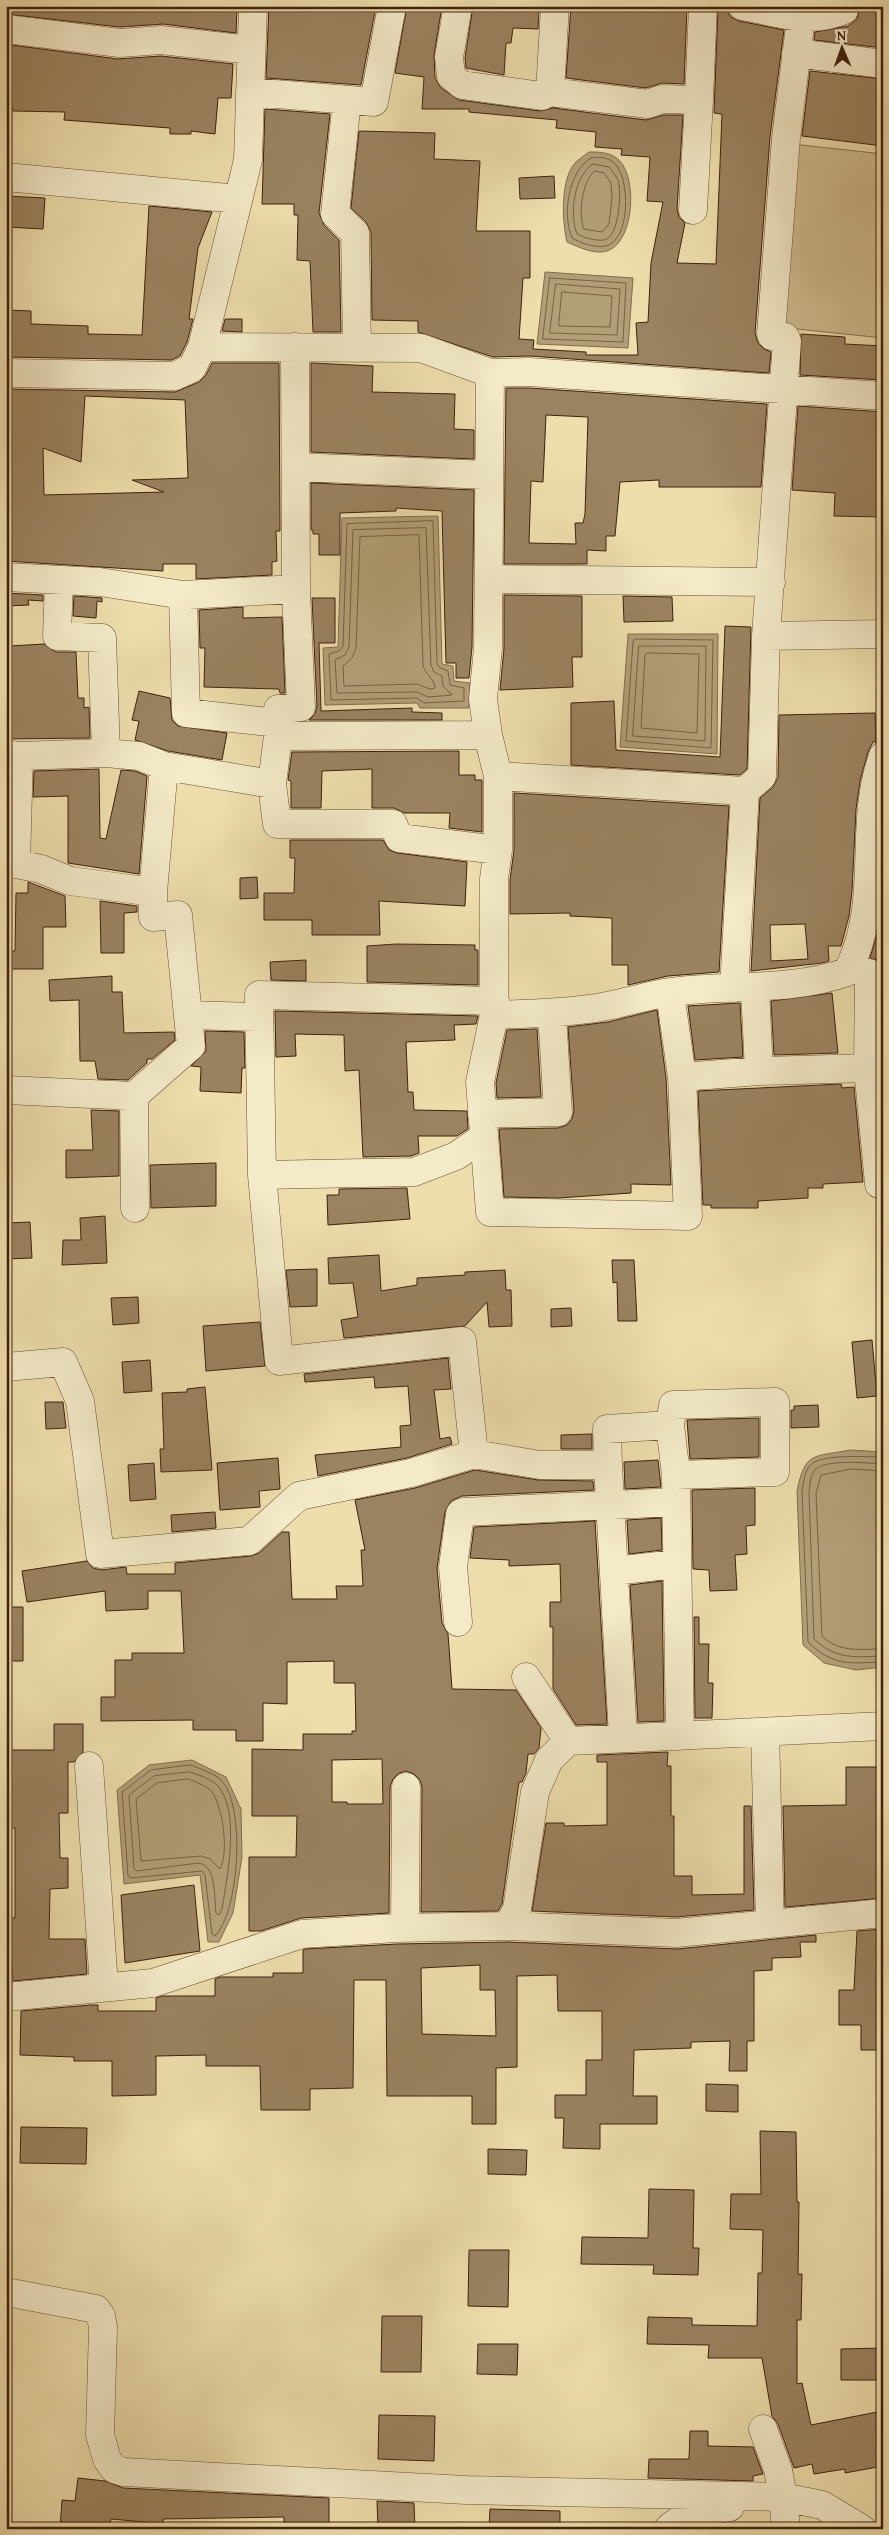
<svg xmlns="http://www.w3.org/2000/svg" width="889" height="2535" font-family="'Gentium Book Plus',serif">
	<rect width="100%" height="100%" fill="#eddeab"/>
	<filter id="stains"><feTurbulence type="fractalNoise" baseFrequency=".004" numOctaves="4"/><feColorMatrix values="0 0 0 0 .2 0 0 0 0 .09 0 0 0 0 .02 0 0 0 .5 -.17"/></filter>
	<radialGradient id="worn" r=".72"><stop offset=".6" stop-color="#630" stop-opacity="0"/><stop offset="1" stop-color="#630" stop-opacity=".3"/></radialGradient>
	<path fill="#d0be90" stroke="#88704f" d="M792 144 883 154V338L778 327Z"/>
	<path fill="#b29e76" stroke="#846c4c" d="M589 152C598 152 607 152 615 157 639 171 635 243 607 251 595 255 578 247 567 242 562 221 560 178 576 162 580 158 585 155 589 152Z
		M545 272 633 278 628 348 537 344Z
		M438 516 442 664 453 666 454 681 470 683 469 708H420L417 703 325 705 323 648 338 647 342 518Z
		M628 634H718L717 754 620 747Z
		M850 1450 883 1452V1667L856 1670 824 1663 803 1645 797 1491C805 1451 814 1457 850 1450Z
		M192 1760 226 1777 241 1809 242 1857 233 1913 219 1942H208L200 1875 124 1884 117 1790 149 1765Z"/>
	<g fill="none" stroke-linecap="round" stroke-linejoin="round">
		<path stroke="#796042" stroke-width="1" d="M591 158C598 157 607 157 613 162 631 175 631 242 605 246 594 248 581 243 572 238 562 214 568 172 591 158Z
			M593 164 609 167C612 171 616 176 618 180 622 192 619 238 604 240 595 241 585 238 577 234 569 214 574 176 593 164Z
			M595 171 604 173 611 183 612 198 609 224 602 232 584 229C578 215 582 180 595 171Z
			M550 278 626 283 623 342 543 339Z
			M556 284 620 289 617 335 550 333Z
			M562 292 612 296 610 327 559 326Z
			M433 521 437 664 440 668 448 671 450 685 464 688V701L424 703 417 698 331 700 329 654 339 651 343 646 347 524Z
			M426 528 431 665 434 672 442 676 443 686 452 695 428 697 417 692 337 693 335 660 345 655 349 647 353 530Z
			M419 535 423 665C425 675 435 679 435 688L430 689 417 684 344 686 343 666 352 658 356 648 360 537Z
			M635 639 713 640 711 748 626 741 633 642Z
			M639 646H706L705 741 633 736Z
			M648 653 699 654 697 733 641 728 645 655Z
			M883 1457C866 1457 827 1454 813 1463 804 1469 804 1482 802 1491L808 1642C834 1667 850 1663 883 1662
			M883 1464C867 1463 828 1459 816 1469 810 1474 810 1485 809 1492L814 1639C836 1660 855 1657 883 1656
			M883 1471 851 1469 821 1475 816 1493 822 1636C839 1653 860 1649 883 1649
			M191 1765C200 1769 216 1774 222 1781 246 1808 239 1912 215 1936L212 1934 205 1875 202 1871 131 1878 128 1876 122 1792 151 1770Z
			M189 1772C197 1774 211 1779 217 1785 241 1810 227 1878 222 1909L219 1915 216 1913C214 1898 217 1865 198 1863L137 1871 134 1869 129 1795 154 1776Z
			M188 1779C195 1782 208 1786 212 1792 223 1807 229 1853 220 1869L210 1859 201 1856 141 1861 136 1799 157 1783Z"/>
	</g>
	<path fill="#9a8360" stroke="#40210e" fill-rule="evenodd" d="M6 6H203L237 9 236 33 163 24 120 27 6 14Z
		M269 6H376L361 85 266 78Z
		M407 6H442L434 55 435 78 441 88 459 100 540 111 553 108 646 120 664 115H683L677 209 679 217 685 223 677 263 716 264 722 114 714 113 718 10 727 11 731 17 739 21 784 30 770 137 755 333 758 343 764 349 771 352 769 373 530 356 493 357 418 332V321L372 320 371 232 366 222 351 208 359 131 435 133 434 159 480 161 476 231H530V278H523L519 339 534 340 533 349 586 352V355H638L636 323 648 322 651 263 663 202 647 201 650 157 621 155 622 149 595 147 596 132 556 128 557 120 469 112V109H422L424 77 395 73Z
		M473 6 539 9 538 29 513 28 511 43H506L504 75 466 68 465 58Z
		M571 6H687L684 84 662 83 646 88 566 78Z
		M860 6H883V48L814 40 815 32 848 26 857 19Z
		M11 45 118 59 161 56 233 64 231 98H218L215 134 191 131V134H170V128L64 120 65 112 13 111V108L6 107V77Z
		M810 71 883 79 878 126 883 127V146L802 136Z
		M265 109 330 114 319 213 324 225 339 240 341 332H313L310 261 297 260 298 215H294V204H262Z
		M554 176 555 198 520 199 519 178Z
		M6 196 45 198 43 229 6 227Z
		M149 206 212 212 198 248 189 319H193L187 342 180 356 172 360 6 357V310L31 311V324L88 326V334L142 335Z
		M225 319H242V332L222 331Z
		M801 334 845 337V344L883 346V380L800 375Z
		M212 363H279L280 531H276L277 561 272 562V575L196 579V564H163V571L6 561 9 441 6 389 175 392 199 382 206 375ZM85 396 185 400 188 478 132 480 164 492 44 495 43 448 81 462Z
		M311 363 373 366 372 392 455 394 454 429 474 430V459L311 452Z
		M506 388H529L767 404 761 487H659V480L620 482 615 536H606V551L587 550V564H504ZM546 415 588 417 585 514 583 523H575L576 544 529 543 531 481 543 482Z
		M798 406 883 412 882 517 834 516 835 493 792 490Z
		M311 483 474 490 472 647 469 678H456V663H446L442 511 396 508V511L340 513V555H319V534H313V530H311Z
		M6 593 43 595V601L28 600 29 605 6 606Z
		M504 595 582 596V657H572L573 687 500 690 504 648Z
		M74 596 102 598V602L97 601 96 618 73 616Z
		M623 596 672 597 673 621 624 622Z
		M312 598H335V643H319L321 711 412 708V712L442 713V720H309L315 714 317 706Z
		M243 607V618L282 617 285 693H280L279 689 204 687 205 648H200L199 610Z
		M725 626 751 627 747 769 740 775 571 765V703L614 701 616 750 720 757Z
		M44 644 56 652H76L78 698H84V708L89 707 90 738 6 739V700H11L10 646Z
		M139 691 170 698 172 720 178 726 227 733 222 760 168 751 135 740 139 721 132 720Z
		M875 713 876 742H873L868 752 860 781 856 809 852 891 849 916 841 946H828L829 961 822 963 751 971 760 798 773 787 778 777 779 715ZM805 924 808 959 771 961 770 925Z
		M459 751V775H475V780H482V832L449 828 450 813H404L394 808H372V769L322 771 321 808H291V781L288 780 292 752Z
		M99 769 100 838 106 839 121 770 135 771 147 776 139 874 68 863V796L33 797 34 771Z
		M514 793 729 806 719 972 668 976 628 985V965H612V918L570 916V913L510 914V880L514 850Z
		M290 840H383L389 850 397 853 467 862 465 906 379 901 380 935H312V920H264V893H294L295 858H290Z
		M257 877 258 898 240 899V878Z
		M28 882 65 896 66 927H43V969H6V951H15L16 893H28Z
		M883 899V966L877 960 870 958 880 923Z
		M100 901 137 906V912L124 913V953H101Z
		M396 944 475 945V950H478V985L367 982V946Z
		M306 960V981L271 980 270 962Z
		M112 976V992H122L124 1033 174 1032 175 1040 152 1059H147V1063L128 1080 98 1079 95 1061H80L79 1000 50 1001 49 980Z
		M832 993 838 1053 774 1055 771 1001Z
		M740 1003 743 1057 695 1060 688 1006Z
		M657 1010 666 1078 671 1185 631 1184V1193L559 1198 504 1197 499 1129 558 1128 567 1125 572 1119 574 1111 568 1027 608 1022Z
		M275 1011 478 1016 476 1024 454 1025 455 1040 406 1042 408 1092H413L414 1110 467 1111 468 1129 457 1136H418L419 1153 411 1156 363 1157 359 1070 345 1071 344 1035 295 1034 296 1056 276 1057Z
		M537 1029 541 1097 497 1098 496 1083 507 1030Z
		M205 1031 244 1032 245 1068H242L241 1093 200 1091 201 1067 191 1066 206 1051Z
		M841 1084 842 1088 854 1087 863 1182 823 1184V1188H808V1198L758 1201V1208H711V1205H703L698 1091Z
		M91 1110 119 1111V1176L66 1178V1150H93Z
		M216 1163V1206L151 1208 150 1165Z
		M407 1188 410 1219 328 1225 327 1195H339V1189Z
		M105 1216 107 1263 62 1265 63 1240H81L80 1218Z
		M30 1222 32 1258 6 1259V1223Z
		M379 1255 381 1291 417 1285V1278L465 1275V1272L505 1270 506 1290H511L512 1326 489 1327 487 1302 465 1326 344 1338 341 1320 358 1317 353 1283 329 1284 328 1258Z
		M612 1260H634L637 1321H618L617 1282 613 1283Z
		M317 1269V1306L290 1307 286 1270Z
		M138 1297 139 1323 113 1325 111 1298Z
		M571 1308 572 1326 551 1327V1309Z
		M260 1322 265 1366 206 1371 203 1326Z
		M872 1340 877 1396 857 1398 852 1342Z
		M448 1358 451 1389 434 1390 440 1439 450 1437 452 1444 407 1458 318 1476 315 1455 401 1447 400 1426 411 1425 408 1386 375 1388 374 1377 305 1382 304 1374Z
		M150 1360 152 1391 124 1393 122 1362Z
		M205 1387 212 1470 161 1472 160 1449H164L162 1393 187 1392V1389Z
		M45 1402H63L66 1428 46 1429Z
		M818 1405 819 1427 791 1428V1410H794V1406Z
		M759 1418V1457L690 1459 687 1420Z
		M592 1434V1449H561V1435Z
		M278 1458 280 1489 259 1491 260 1507 220 1510 217 1463Z
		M658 1460 661 1487 625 1489 624 1462Z
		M154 1463 156 1499 130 1501 128 1465Z
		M475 1470 538 1480 593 1481 594 1490 462 1496 451 1501 445 1512 437 1568 442 1623 448 1634 452 1689 516 1690 541 1728 539 1748 534 1754H528L526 1773 522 1782H519L502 1904 498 1911 421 1912 422 1787 420 1780 414 1774 406 1771 399 1773 393 1779 390 1787 389 1913 301 1918 261 1931H249V1857H296L297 1816H252V1749L303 1750V1734H352V1731H356L355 1683H334V1661L287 1662V1704L263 1703V1741H236V1730H193V1720L101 1721V1697H115V1660H132V1653H184L181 1591H148V1609L106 1611 105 1591 27 1602 22 1571 87 1561 93 1568 101 1570 126 1567 127 1574H175V1563L251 1556 259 1553 282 1532H289L292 1599H337L336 1586H363L361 1550H365L355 1500 415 1488ZM382 1759 383 1804H347V1802H332V1760Z
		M755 1488V1525L746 1526 747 1554 735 1555 737 1590 710 1591 709 1570 693 1569 692 1490Z
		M215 1512 216 1528 172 1532 171 1515Z
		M661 1518 662 1550 629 1554 627 1520Z
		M595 1521 607 1724 576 1725 553 1689V1627H550V1602H561L560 1564 509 1566V1560L470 1558 474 1527Z
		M662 1581 664 1721 638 1722 630 1585Z
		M6 1607H23V1661H6Z
		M694 1617H699V1644H709L708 1683H713L712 1718H695Z
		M54 1724H83V1752L74 1762H68V1813H59L60 1858H68V1888L50 1889 49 1939H85L87 1974 13 1981 10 1918H15V1828H6V1794H11V1750H54Z
		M668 1752 667 1766H671V1816H674V1876H692V1895L744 1894V1806H751L754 1910 676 1917 532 1911 546 1823H564V1826L607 1825V1762H597V1755Z
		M846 1767H883V1898L785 1907 783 1806 846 1805Z
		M194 1885 200 1951 125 1963 121 1895Z
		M883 1929V2050H861V2025H839V1990H854L857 1931Z
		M816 1935V1942H800L801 1957 772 1958V1970L754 1971V2041H747V2071H729L730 2041 691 2042V2048L634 2050 633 2096H657V2124H600V2149L563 2148 564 2118H555V2095H586V2060H602V2011H558L557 1975 517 1976V2067L496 2068V2124H472V2096H387L386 1980H354L353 2088 310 2089V2110H261L260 2066H206V2055L156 2056V2095L112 2096V2061H74V2057L20 2055 21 2011 91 2005H98V2011H156V1998L162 1996H215V1979L220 1977H273V1973H303V1950L305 1949 397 1944 508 1942 677 1949ZM480 1965V1990H495L496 2036 422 2034 421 1968Z
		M706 2084 738 2085V2112L706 2111Z
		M21 2127 87 2128 86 2164 20 2163Z
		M760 2131 796 2132 797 2202H799L798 2274H802L801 2320H797V2384L802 2383 811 2425 877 2412 883 2442V2466L845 2473V2469L814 2474 812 2464 794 2468 778 2424 772 2416 762 2358H708L709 2345 647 2344 648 2317 692 2318V2325L757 2326 758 2273H762L763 2230 730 2229 731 2194H761Z
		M488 2149 527 2150 526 2175 488 2174Z
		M649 2189 694 2190 693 2248H699L698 2275 653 2274 654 2265 581 2264 582 2237 648 2238Z
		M469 2250H509L508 2307 468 2306Z
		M382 2316H422L421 2372H381Z
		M478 2344H518L517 2375 477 2374Z
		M883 2348V2380H841V2349Z
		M379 2415 435 2416 434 2461 378 2459Z
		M690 2431H708V2446L753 2447 763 2474 753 2476V2481L648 2478 649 2459H689Z
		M78 2478 105 2481 123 2488 329 2498V2529H284V2517L163 2519 164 2529H145V2522L111 2519 109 2529H60L62 2500 75 2501Z
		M377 2501 414 2503 415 2529H378Z
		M490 2509 560 2511V2529H489Z"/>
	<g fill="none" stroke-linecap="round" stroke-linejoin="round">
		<defs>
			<path id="minor" d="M253 6 248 160 202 347 421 348 490 373 529 372 883 396
				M458 6 449 57 451 76 462 85 542 96 550 92 648 104 662 99 699 100 703 6
				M742 6C776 12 810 25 844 10V6
				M6 29 120 43 161 40 251 50
				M796 53 883 64
				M250 92 374 102 392 6
				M550 92 555 6
				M347 100 335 214 355 233 357 348
				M6 177 238 199
				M693 210 699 100
				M295 347 296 589
				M6 373 175 376 192 368 202 347
				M490 373 488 648 483 699 488 735 498 776V850L494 879V1015C529 1014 562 1013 596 1008 621 1004 645 996 670 992 729 984 790 992 847 972 884 903 857 827 883 756
				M296 467 489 475
				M6 577 100 582 183 595 296 589 301 707 278 709V736
				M489 579 771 582
				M59 580 57 636 102 638 106 753
				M183 595 186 713 278 723
				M766 636 787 341 785 337 772 336 771 334 786 138 801 18
				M6 754 19 756 106 753 139 756 164 766 153 892
				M164 766 272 784 277 824H393L399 838 498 850
				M498 776 745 791 734 988
				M272 784 278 736 488 735
				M745 791 762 776 766 636 883 634
				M6 862 41 869 70 881 153 892V917L178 915 191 1046 134 1096 6 1090
				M16 863 19 756
				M755 988 759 1071 868 1068 869 973
				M670 993 682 1077 759 1071
				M188 1015 259 1017
				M494 1015 480 1082 490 1212 688 1216 682 1077
				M868 1068 879 1184
				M134 1096 135 1208
				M482 1114 558 1112 552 1014
				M262 1175 259 995 495 1001
				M6 1367 63 1362 80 1401 100 1554 249 1541 299 1496 411 1473 474 1454 540 1465H608L623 1738
				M670 1425 676 1475
				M474 1454 462 1341 279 1361 262 1175 414 1172 456 1156 484 1137
				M608 1465 607 1429 670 1425 673 1405 775 1402V1472L676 1475 680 1736
				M614 1571 676 1564
				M458 1622 453 1567 460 1514 463 1512 676 1502
				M526 1677 568 1741
				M765 1732 770 1924
				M89 1766 104 1987
				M508 1926 676 1933 883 1913
				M405 1928 406 1787
				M6 1997 153 1983 302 1934 396 1928 508 1926 517 1909 535 1792 549 1760 568 1741 883 1726
				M6 2292 96 2309 101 2316 103 2328 100 2435 107 2459 114 2469 124 2472 466 2490 783 2497
				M763 2429 778 2470 783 2497 822 2505 862 2529
				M783 2497 786 2529
				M668 2529C683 2513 709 2511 730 2507"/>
		</defs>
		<use href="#minor" stroke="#6b5035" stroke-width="29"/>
		<use href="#minor" stroke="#f3eac8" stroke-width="28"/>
	</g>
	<rect width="889" height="2535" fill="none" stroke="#eddeab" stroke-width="25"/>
	<rect x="8" y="8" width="874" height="2520" fill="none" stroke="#40210e" stroke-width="2.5"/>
	<rect x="12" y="12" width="864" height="2510" fill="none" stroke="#40210e"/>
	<g transform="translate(842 48) rotate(358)" stroke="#f3eac8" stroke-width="4" paint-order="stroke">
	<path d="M0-4L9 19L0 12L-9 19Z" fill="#40210e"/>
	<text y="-8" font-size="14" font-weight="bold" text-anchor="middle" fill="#40210e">N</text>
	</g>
	<rect width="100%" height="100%" filter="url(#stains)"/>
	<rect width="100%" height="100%" fill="url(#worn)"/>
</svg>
